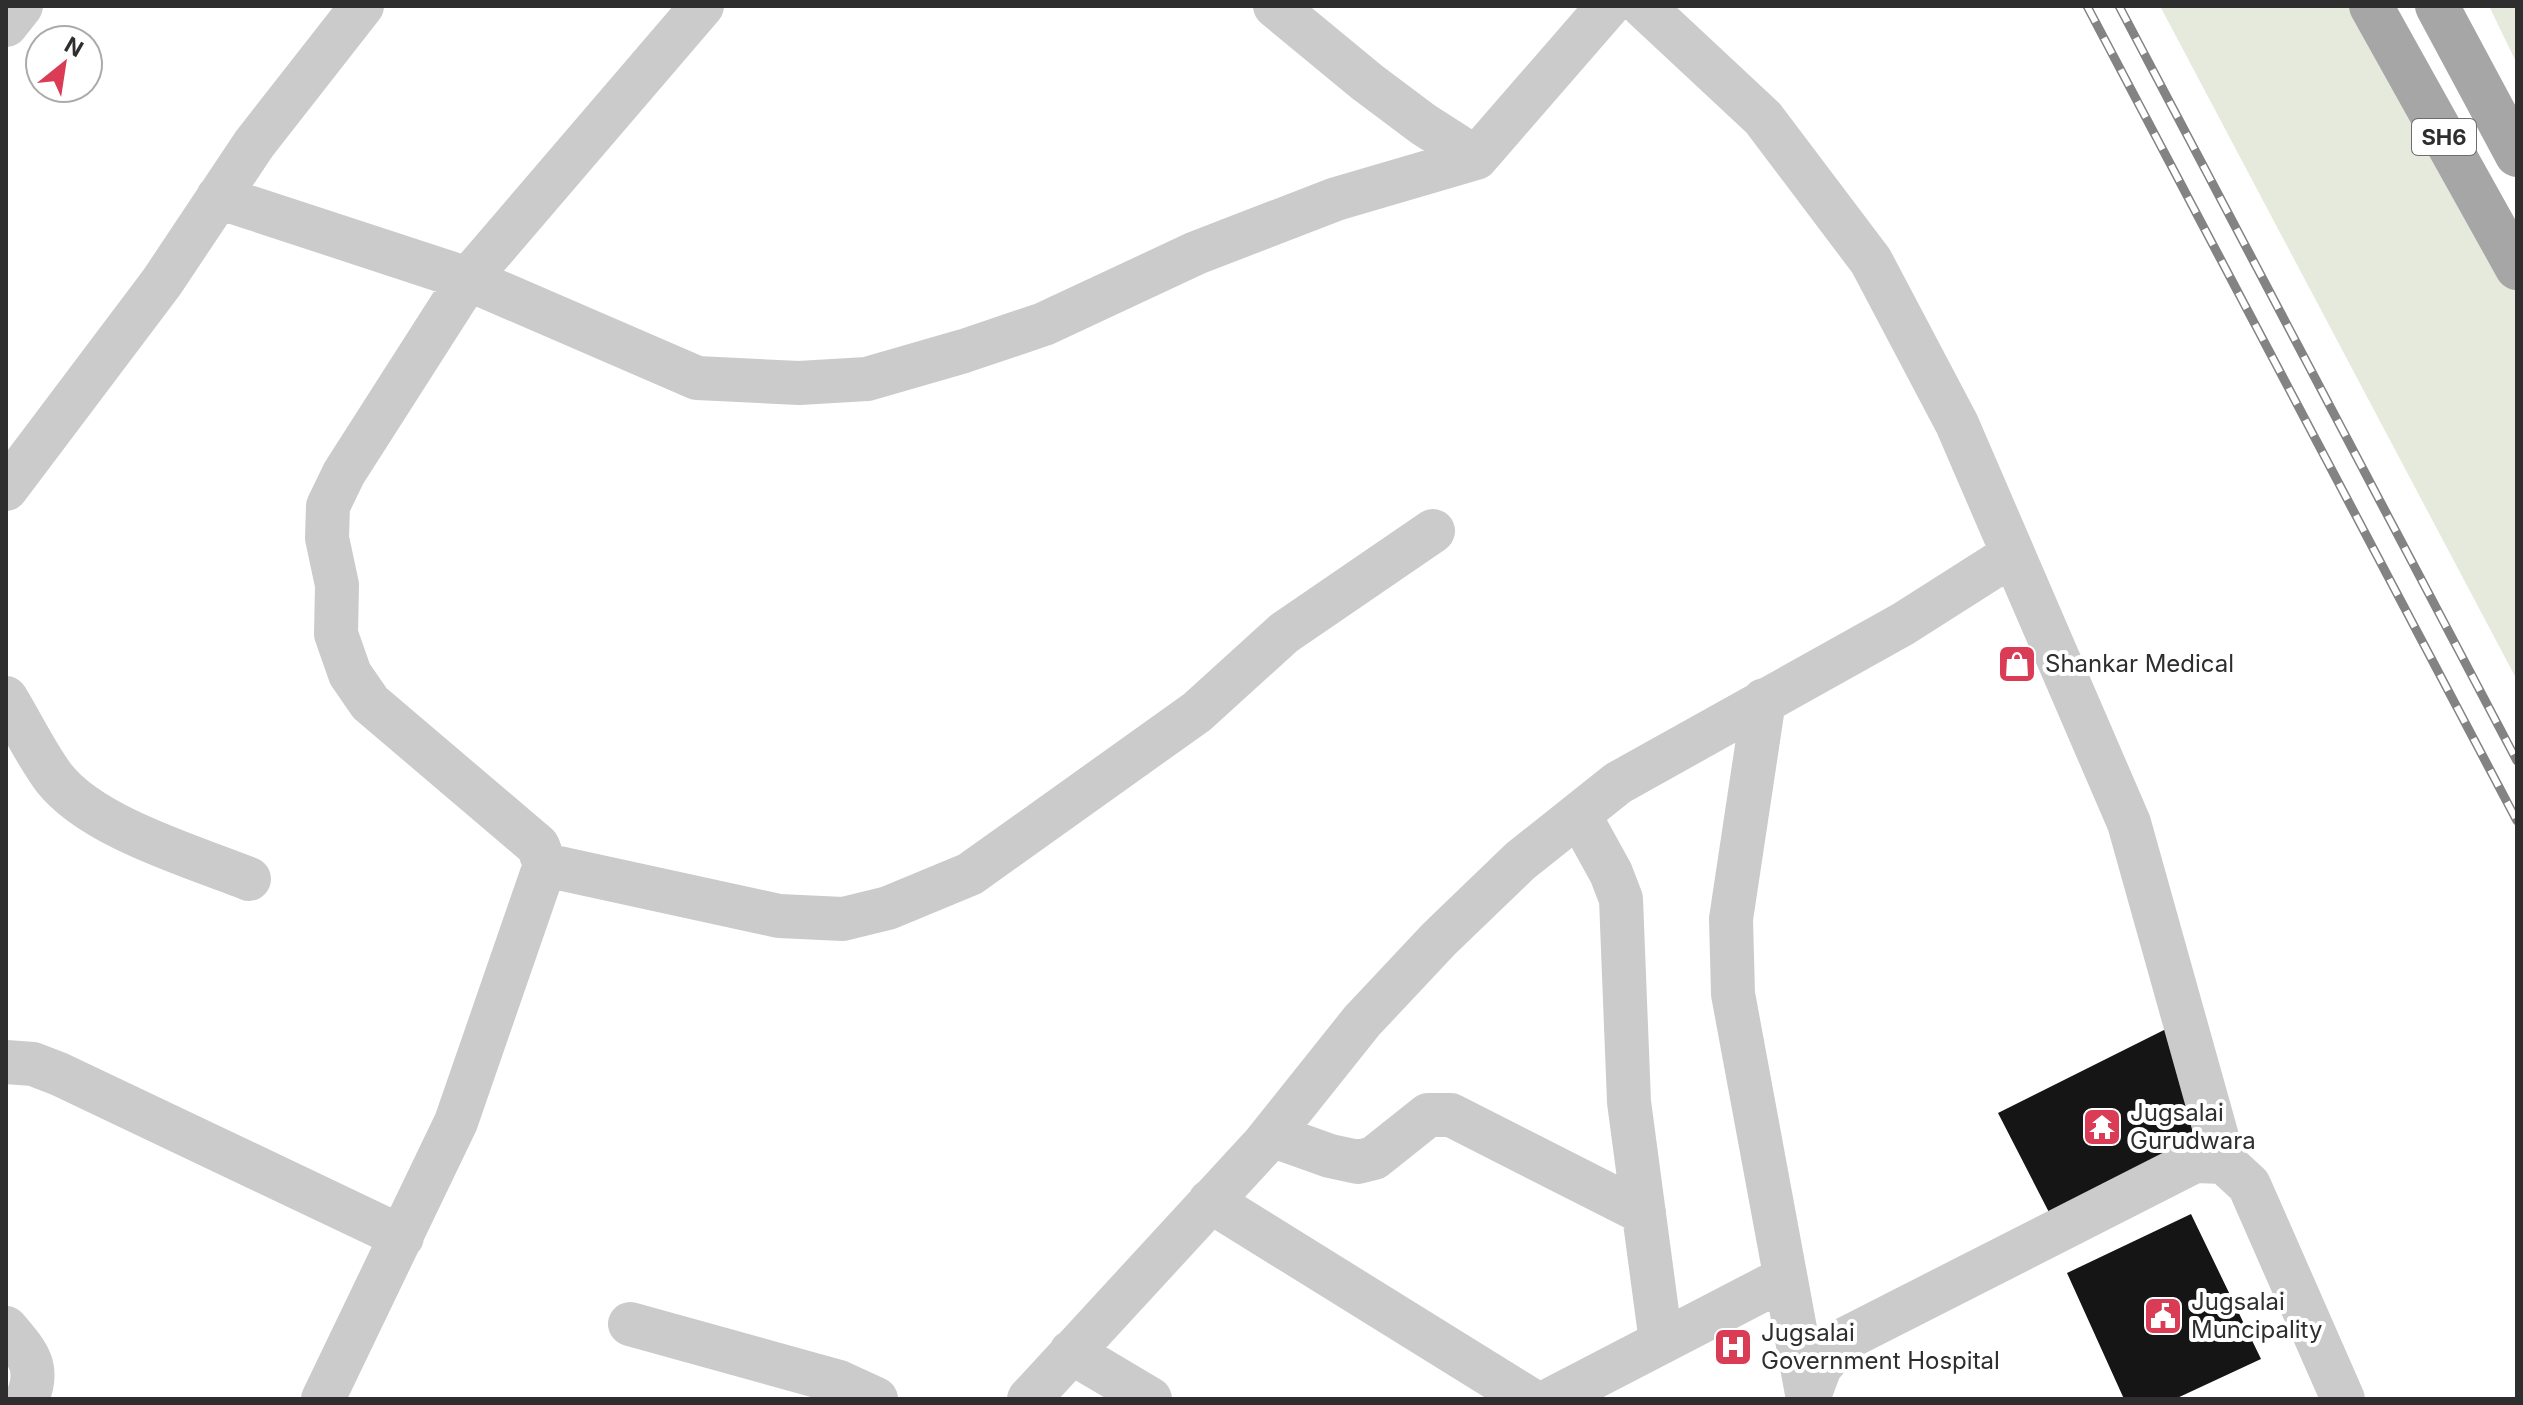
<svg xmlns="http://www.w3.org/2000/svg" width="2523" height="1405" font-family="Inter,sans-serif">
	<rect width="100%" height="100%" fill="#fff"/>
	<path fill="#e5eadc" d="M2160 6H2366L2517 285V680Z
		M2489 6H2517V64Z"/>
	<path fill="#151515" d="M2172 1026 2203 1142 2054 1222 1998 1113Z
		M2191 1214 2261 1359 2175 1399H2124L2067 1273Z"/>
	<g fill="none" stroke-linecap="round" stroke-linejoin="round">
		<path stroke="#cbcbcb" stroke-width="44" d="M1275 6 1367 82 1423 124 1476 158
			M1643 6 1763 118 1871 261 1957 424 2129 823 2224 1162
			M6 25 21 6
			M218 197 468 279 697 378 799 383 867 379 964 351 1044 324 1196 253 1336 199 1476 158 1608 6
			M6 489 162 282 254 144 362 6
			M6 698C22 724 36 754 54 778 92 827 191 856 249 879
			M1764 700 1731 919 1733 994 1808 1399
			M1579 815 1611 873 1621 899 1629 1102 1661 1342
			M545 865 779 916 843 919 888 908 970 874 1197 712 1284 633 1433 531
			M6 1062 33 1064 59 1074 402 1237
			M1271 1135 1330 1156 1358 1162 1374 1158 1428 1115H1451L1644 1213
			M1210 1201 1529 1399
			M630 1324 839 1382 876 1399
			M6 1328C27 1353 41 1366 27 1399
			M1071 1352 1150 1399
			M323 1399 456 1122 545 865 538 846 370 703 350 674 336 634 337 585 327 538 328 506 344 473 468 279 702 6
			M1029 1399 1263 1145 1362 1021 1439 939 1520 861 1618 783 1903 624 2013 554
			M1552 1399 1785 1278
			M1808 1399 1820 1367 1843 1340 2195 1161 2224 1162 2249 1185 2343 1399"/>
		<path stroke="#a6a6a6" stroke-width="44" d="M2371 6 2517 268
			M2437 6 2517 155"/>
		<defs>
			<path id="rail" d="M2087 6 2517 821
				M2119 6 2517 761"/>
		</defs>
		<use href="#rail" stroke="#838383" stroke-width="9"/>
		<use href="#rail" stroke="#fff" stroke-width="6" stroke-dasharray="18" stroke-linecap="butt"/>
	</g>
	<defs>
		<symbol id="shop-square" viewBox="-11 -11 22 22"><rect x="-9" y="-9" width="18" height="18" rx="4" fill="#da3b55" stroke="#fff"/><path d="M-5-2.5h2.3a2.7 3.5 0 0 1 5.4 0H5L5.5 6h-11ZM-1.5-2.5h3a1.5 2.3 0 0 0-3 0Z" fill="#fff"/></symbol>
		<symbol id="temple-square" viewBox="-11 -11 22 22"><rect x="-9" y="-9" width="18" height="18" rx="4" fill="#da3b55" stroke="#fff"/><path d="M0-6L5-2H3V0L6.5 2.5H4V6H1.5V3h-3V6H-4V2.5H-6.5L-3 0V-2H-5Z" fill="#fff"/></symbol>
		<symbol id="civic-square" viewBox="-11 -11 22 22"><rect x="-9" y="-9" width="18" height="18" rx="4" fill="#da3b55" stroke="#fff"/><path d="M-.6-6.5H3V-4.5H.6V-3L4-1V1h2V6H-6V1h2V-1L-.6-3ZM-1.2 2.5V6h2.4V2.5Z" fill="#fff"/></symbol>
		<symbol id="hospital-square" viewBox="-11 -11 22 22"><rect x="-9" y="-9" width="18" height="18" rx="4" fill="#da3b55" stroke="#fff"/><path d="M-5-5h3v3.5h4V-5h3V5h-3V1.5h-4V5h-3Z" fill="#fff"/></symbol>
	</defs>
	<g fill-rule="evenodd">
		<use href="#shop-square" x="1995" y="642" width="44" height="44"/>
		<use href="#temple-square" x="2080" y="1105" width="44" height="44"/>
		<use href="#civic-square" x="2141" y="1294" width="44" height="44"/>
		<use href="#hospital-square" x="1711" y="1325" width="44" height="44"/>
	</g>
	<g text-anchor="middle" stroke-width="8" stroke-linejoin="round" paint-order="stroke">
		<rect fill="#fff" stroke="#6d6d6d" stroke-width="2" x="2412" y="119" width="64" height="36" rx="6"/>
		<g font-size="22" font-weight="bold" fill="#2e2e2e">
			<text x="2444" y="145">SH6</text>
		</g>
		<g font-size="24" fill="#2e2e2e" stroke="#fff" text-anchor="start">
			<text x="2045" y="672">Shankar Medical</text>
			<text x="2130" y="1121">Jugsalai<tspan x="2130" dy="28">Gurudwara</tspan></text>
			<text x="2191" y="1310">Jugsalai<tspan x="2191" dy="28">Muncipality</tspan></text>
			<text x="1761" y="1341">Jugsalai<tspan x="1761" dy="28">Government Hospital</tspan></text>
		</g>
	</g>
	<rect width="2523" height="1405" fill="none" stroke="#2e2e2e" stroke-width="16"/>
	<g transform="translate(64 64) rotate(30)"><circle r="38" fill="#ffffff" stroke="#ababab" stroke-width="2"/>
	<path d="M0-6L14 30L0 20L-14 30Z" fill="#da3b55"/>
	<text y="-12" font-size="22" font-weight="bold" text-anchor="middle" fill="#2e2e2e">N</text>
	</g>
</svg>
